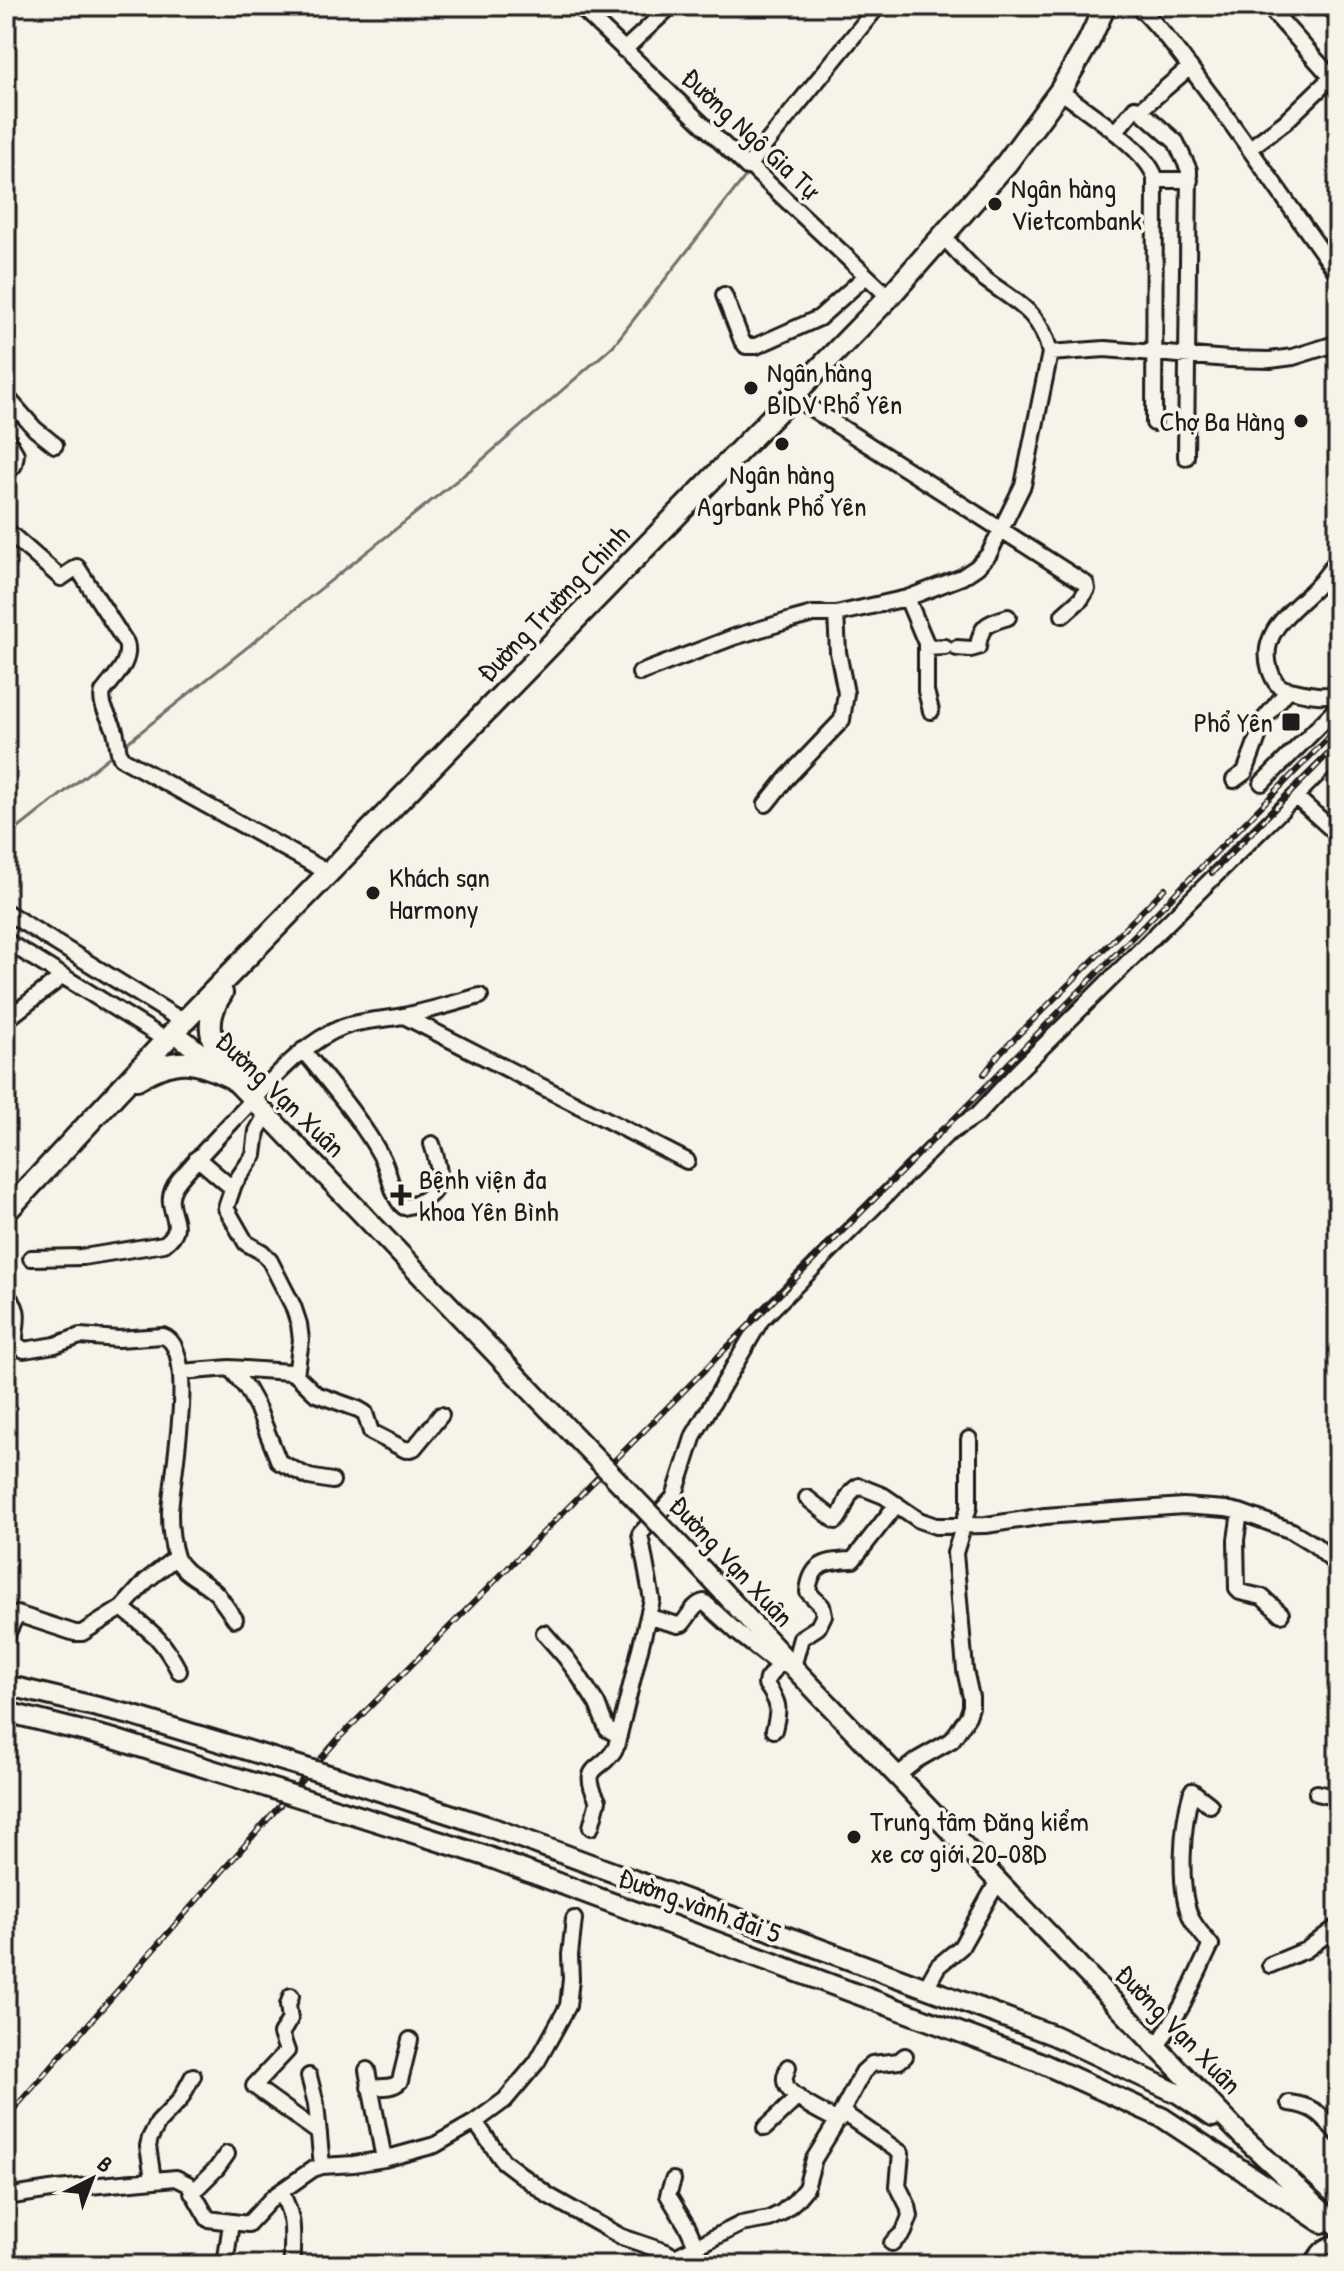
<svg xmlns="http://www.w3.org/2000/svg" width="1344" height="2271" font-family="'Patrick Hand',sans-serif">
	<rect width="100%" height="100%" fill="#f7f3e8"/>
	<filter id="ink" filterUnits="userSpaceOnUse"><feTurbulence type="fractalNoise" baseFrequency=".0125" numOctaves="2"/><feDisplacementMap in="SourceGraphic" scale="16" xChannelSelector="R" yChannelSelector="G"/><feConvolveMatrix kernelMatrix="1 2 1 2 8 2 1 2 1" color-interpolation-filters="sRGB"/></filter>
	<g filter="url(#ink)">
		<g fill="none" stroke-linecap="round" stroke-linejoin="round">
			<path stroke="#72716c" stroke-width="3" d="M123 746 475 466 613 346 748 173
				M6 838 114 753"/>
			<defs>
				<path id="minor" d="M579 6 747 167 752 168 889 297
					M1138 6C1166 34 1188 65 1212 97 1255 155 1295 215 1338 274
					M1268 6 1332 78
					M1328 6 1338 15
					M624 50 671 6
					M1060 91C1084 109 1146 149 1155 177L1154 423
					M1140 110 1190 67
					M1115 132 1135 108 1140 110 1176 142 1189 170 1186 457
					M1250 148 1285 122 1338 71
					M747 167 878 6
					M1155 180H1190
					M724 295 742 341 746 346H756L819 318 866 276
					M1050 353 1105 349 1229 359 1270 360 1293 357 1338 343
					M6 396 35 429 55 445
					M792 396 1086 584 1087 589 1081 599 1063 615
					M6 437 16 454 14 465 6 474
					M6 530 61 578 77 567 126 643C132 662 114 677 103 692 99 706 111 718 115 731 118 741 117 749 121 758L329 873
					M1338 559C1332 567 1326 576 1319 584 1297 608 1257 630 1270 670 1274 681 1277 688 1290 690 1304 693 1325 699 1338 692
					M907 598 926 643V691L931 711
					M926 648 945 647
					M957 648 971 649 978 647C981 624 987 624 1008 617
					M640 673 734 637 791 620 813 614H836L907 598 962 577 977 567 989 554 1023 485 1050 353C1041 312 1017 303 986 280 970 267 956 250 942 235
					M1234 780 1245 772 1265 718 1288 690
					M1262 783 1338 707
					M1296 797 1338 835
					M766 804 786 779 842 720 846 693 838 652 836 614
					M6 912 184 1022
					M6 941 166 1040
					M404 1016 687 1161
					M6 1020 63 976
					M303 1050C330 1084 360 1118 381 1156 390 1171 391 1196 404 1207 419 1205 437 1194 439 1178 440 1168 435 1154 432 1144
					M267 1113 257 1131 254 1155 234 1184 226 1208 246 1243 262 1252 270 1261 293 1306 299 1324 301 1340 296 1375
					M197 1158 232 1188
					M31 1258 83 1257 164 1244C194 1223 155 1209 179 1180 200 1155 222 1132 245 1108 273 1079 304 1042 343 1027 361 1020 384 1020 403 1016 429 1011 454 1003 480 996
					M6 1296C24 1310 14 1324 15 1343L24 1350 55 1345 80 1336 118 1339 163 1336C200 1348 170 1482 170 1514 170 1528 172 1544 176 1557 183 1575 204 1580 217 1594 223 1602 229 1611 235 1619
					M230 1368 247 1389 257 1407 279 1462 309 1477 332 1481
					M181 1372 230 1368 290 1372 296 1375 316 1394 358 1409 365 1413 371 1432 406 1450 414 1448 441 1415
					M807 1498 836 1521C846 1511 845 1493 859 1486L884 1496 919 1520 936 1526 986 1525 1045 1516 1183 1506 1226 1509 1240 1512 1292 1531 1315 1545 1338 1566
					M1240 1512 1236 1540 1237 1589 1240 1592 1262 1597 1281 1614
					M122 1608C151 1632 161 1636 179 1671
					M649 1617 678 1625 682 1624C689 1617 693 1604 704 1602L739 1634 775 1662 782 1665 785 1662
					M544 1633 566 1658 577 1673 597 1704 607 1729 619 1736
					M6 1636 17 1614 75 1633H82L122 1608 146 1581 176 1557
					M793 1667 801 1638 818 1627 824 1615 822 1606 808 1592C811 1562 827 1561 853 1560L897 1504
					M774 1730C780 1707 779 1703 766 1684L767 1679 779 1664
					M898 1775 917 1760 952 1740 968 1716 971 1707V1697L965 1670 955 1553 969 1507V1439
					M1317 1793 1338 1798
					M591 1827 598 1801C578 1763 603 1773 616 1747L652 1600 640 1534 674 1497 694 1435 761 1320 946 1135 977 1115 1017 1072 1338 754
					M1270 1965 1306 1950 1338 1926
					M928 1984 938 1966 961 1947 998 1881
					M291 1996 288 2005 290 2019 281 2034 287 2051 254 2086 319 2133
					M1157 2047 1183 2004 1211 1945C1204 1937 1197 1929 1192 1920 1177 1890 1182 1823 1192 1791L1210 1805
					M788 2067C787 2072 784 2076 785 2080 785 2096 825 2114 838 2121
					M367 2070 384 2159
					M309 2076 316 2104 322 2166
					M369 2087C380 2087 393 2089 400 2081L410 2040
					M1289 2103C1315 2106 1321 2115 1338 2134
					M842 2112 901 2153 898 2186 908 2206 910 2216 904 2232 892 2243
					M475 2122 503 2161 549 2196 622 2237 666 2252 687 2265
					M765 2128 798 2097
					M153 2179 148 2146 150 2138 158 2123 180 2100 193 2076
					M673 2180 668 2195 688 2228 696 2246
					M281 2192C297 2223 291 2234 292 2265
					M192 2193 217 2168 227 2154
					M6 2197 57 2189 176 2178 188 2184 208 2219 248 2224 273 2197 313 2169 322 2166 354 2164 384 2159 435 2145 475 2122 505 2100 537 2062 568 2006 571 1979 570 1955 574 1919
					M675 2257 741 2224 769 2219 781 2213 795 2201 806 2188 814 2159 833 2128 863 2072 872 2064 899 2061 905 2056
					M225 2265 231 2223
					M1312 2265C1317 2255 1321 2248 1332 2244"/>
				<path id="major" d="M174 1032 234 1080 538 1398
					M672 1537 793 1667 1241 2135 1338 2226
					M493 1828 1053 2035 1179 2094 1213 2117
					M486 1856 1037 2061 1163 2118 1322 2223"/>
				<path id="highway" d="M222 993C199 1026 215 1050 234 1080
					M137 1079C177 1056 193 1059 234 1079
					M6 1212 166 1040 889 297 1006 164 1060 91 1089 41 1105 6"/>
			</defs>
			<use href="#minor" stroke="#1c1c1c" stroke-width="20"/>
			<use href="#major" stroke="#1c1c1c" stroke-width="24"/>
			<use href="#highway" stroke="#1c1c1c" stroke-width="26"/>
			<use href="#minor" stroke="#f7f3e8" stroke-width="14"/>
			<use href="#major" stroke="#f7f3e8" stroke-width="18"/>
			<use href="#highway" stroke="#f7f3e8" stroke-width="20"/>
			<defs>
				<path id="rail" d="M1212 873 1338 744
					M984 1074 1000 1053 1165 888
					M6 2118 338 1739 938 1135 1338 728"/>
			</defs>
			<use href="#rail" stroke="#1c1c1c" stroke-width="6"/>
			<use href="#rail" stroke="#f7f3e8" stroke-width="3" stroke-dasharray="9" stroke-linecap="butt"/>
			<defs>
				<path id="major-bridge" d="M538 1398 672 1537
					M6 1685 131 1715 339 1778 493 1828
					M6 1712 114 1739 486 1856"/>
			</defs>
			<use href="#major-bridge" stroke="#1c1c1c" stroke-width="24" stroke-linecap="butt"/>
			<use href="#major-bridge" stroke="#f7f3e8" stroke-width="18"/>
		</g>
	</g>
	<g fill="#1c1c1c" stroke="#f7f3e8" stroke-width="3">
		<circle cx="995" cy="204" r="8"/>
		<circle cx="751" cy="388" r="8"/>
		<circle cx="1301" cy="421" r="8"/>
		<circle cx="782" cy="444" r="8"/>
		<rect x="1281" y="712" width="20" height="20" rx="4"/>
		<circle cx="373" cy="893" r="8"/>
		<path d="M397 1183h8v8h8v8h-8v8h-8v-8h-8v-8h8z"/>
		<circle cx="854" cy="1837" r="8"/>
	</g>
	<g text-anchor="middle" stroke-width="7" stroke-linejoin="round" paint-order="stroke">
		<g font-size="28" fill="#1c1c1c" stroke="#f7f3e8">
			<text transform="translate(751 133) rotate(43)" y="10">Đường Ngô Gia Tự</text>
			<text transform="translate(553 603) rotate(-46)" y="10">Đường Trường Chinh</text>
			<text transform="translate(281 1094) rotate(44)" y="10">Đường Vạn Xuân</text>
			<text transform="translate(732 1561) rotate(47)" y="10">Đường Vạn Xuân</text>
			<text transform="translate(700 1905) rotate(20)" y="10">Đường vành đai 5</text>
			<text transform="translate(1179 2029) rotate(46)" y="10">Đường Vạn Xuân</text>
		</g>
		<g font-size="28" fill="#1c1c1c" stroke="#f7f3e8" text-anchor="start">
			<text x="1011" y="198">Ngân hàng<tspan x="1011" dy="32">Vietcombank</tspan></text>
			<text x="767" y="382">Ngân hàng<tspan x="767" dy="32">BIDV Phổ Yên</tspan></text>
			<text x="1285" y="431" text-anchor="end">Chợ Ba Hàng</text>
			<text x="782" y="484" text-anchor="middle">Ngân hàng<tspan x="782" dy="32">Agrbank Phổ Yên</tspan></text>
			<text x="1273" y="732" text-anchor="end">Phổ Yên</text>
			<text x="389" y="887">Khách sạn<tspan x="389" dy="32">Harmony</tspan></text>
			<text x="419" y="1189">Bệnh viện đa<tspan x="419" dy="32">khoa Yên Bình</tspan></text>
			<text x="870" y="1831">Trung tâm Đăng kiểm<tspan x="870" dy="32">xe cơ giới 20-08D</tspan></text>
		</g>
	</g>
	<rect width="1344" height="2271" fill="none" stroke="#f7f3e8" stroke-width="32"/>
	<rect x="16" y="16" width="1312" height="2239" fill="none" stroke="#1c1c1c" stroke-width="3" filter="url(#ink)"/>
	<g transform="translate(92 2179) rotate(42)" stroke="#f7f3e8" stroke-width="6" paint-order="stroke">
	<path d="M0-6L14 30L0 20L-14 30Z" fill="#1c1c1c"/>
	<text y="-12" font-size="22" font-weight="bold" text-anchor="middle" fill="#1c1c1c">B</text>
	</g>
</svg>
